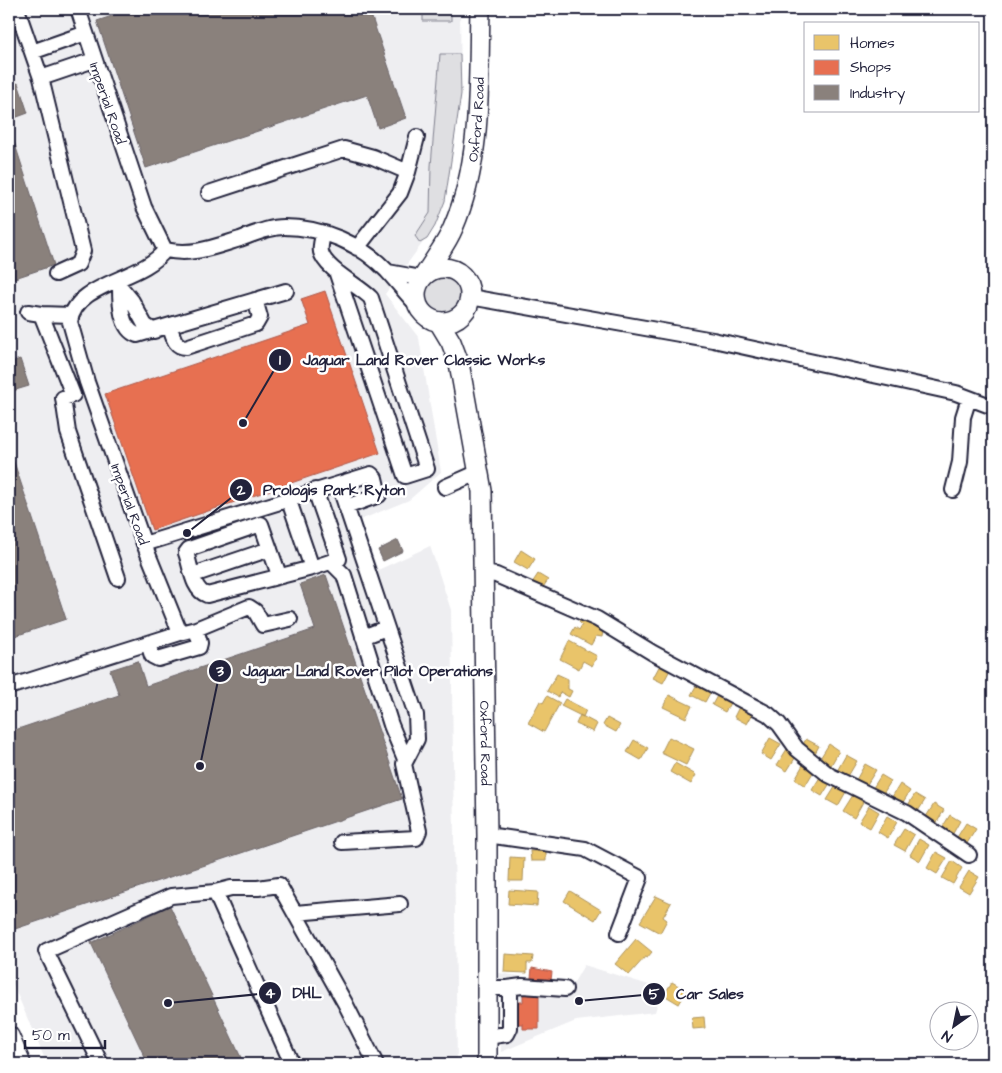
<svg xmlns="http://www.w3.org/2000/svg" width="1002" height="1073" font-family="'Architects Daughter',sans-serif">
	<rect width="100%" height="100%" fill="#fff"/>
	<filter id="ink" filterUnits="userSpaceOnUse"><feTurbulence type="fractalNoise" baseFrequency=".02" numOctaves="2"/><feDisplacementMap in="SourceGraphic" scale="10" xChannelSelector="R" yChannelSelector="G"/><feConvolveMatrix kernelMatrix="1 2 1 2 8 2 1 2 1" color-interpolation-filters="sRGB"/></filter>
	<g filter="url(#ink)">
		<path fill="#eeeef1" d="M9 9H460L461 94 445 201 435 226 385 294 419 338 441 472 409 500 360 520 378 570 430 546 451 610 457 1064H47L9 975Z
			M584 965 662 989 655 1012 576 1021 501 1052 499 973 573 984Z"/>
		<path fill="#dfdfe2" stroke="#80808e" d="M423 9H451V21H423Z
			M440 54H460L461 94 445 201 435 226 427 239 420 243 415 236 430 213 431 166Z
			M422 294a20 20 0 1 1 40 0a20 20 0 1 1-40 0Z"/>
		<path fill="#e9c46a" stroke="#ad935c" d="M521 550 535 559 528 570 514 562Z
			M538 574 548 580 541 590 532 583Z
			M581 618 603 631 602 637 596 636 591 645 571 634 575 627 579 630 582 625 579 622Z
			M569 641 597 656 592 666 583 661 579 669 560 659Z
			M661 663 671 668 663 683 653 678Z
			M557 674 568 679V689L572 691 569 697 560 692 558 697 547 691Z
			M696 686 710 693 705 702 691 695Z
			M669 695 692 706 686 718 663 707Z
			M547 696 560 703 544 732 528 723 540 701 543 703Z
			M717 696 730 703 725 712 712 705Z
			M565 699 586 710 583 717 561 706Z
			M739 707 752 715 747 724 734 717Z
			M580 715 597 724 593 732 576 724Z
			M607 718 620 725 616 732 603 725Z
			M669 737 694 749 686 765 661 753Z
			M770 738 781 744 771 760 761 754Z
			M806 739 819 746 814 755 801 748Z
			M634 740 648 748 641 760 627 752Z
			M829 744 839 751 830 767 819 760Z
			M787 749 797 755 787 771 777 765Z
			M846 755 857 761 847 778 837 771Z
			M675 763 696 775 691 784 670 772Z
			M804 763 815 769 805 786 795 779Z
			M865 764 876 770 866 786 856 780Z
			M822 774 832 780 822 796 812 790Z
			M881 775 891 781 881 797 871 791Z
			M837 784 847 790 838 806 827 800Z
			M900 784 910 791 900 807 890 800Z
			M915 794 925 800 915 816 905 810Z
			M853 795 863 802 854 818 843 811Z
			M934 804 944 810 935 826 924 820Z
			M869 806 879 812 870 828 859 822Z
			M950 815 960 821 951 837 940 831Z
			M887 816 897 822 888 838 878 832Z
			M966 823 976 829 966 845 956 839Z
			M904 829 914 835 905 851 894 845Z
			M919 839 929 845 920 861 910 855Z
			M530 851H546V861H531Z
			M936 852 947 858 937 874 927 868Z
			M510 857 524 858 523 881H509Z
			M952 861 962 868 953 884 942 878Z
			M969 871 979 877 969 893 959 887Z
			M509 890 538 892 537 906 508 904Z
			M570 891 601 910 595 920 564 901Z
			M656 896 671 903 663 917 667 920 660 933 640 922Z
			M636 939 652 952 647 958 645 957 629 975 615 964Z
			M505 954 533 956 532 963H527V973L504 972Z
			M672 982 687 991 679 1004 664 995Z
			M704 1017 705 1028 693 1029 692 1018Z"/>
		<path fill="#e76f51" stroke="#ac584a" d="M325 291 380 453 152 530 105 394 310 325 301 299Z
			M532 968 552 972 551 980 531 978Z
			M523 991H539V1029H523V1024H513V1002H523Z"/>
		<path fill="#8a817c" stroke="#6b6468" d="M133 9H369L406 118 378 128 367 95 146 168 97 21Z
			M18 83 28 113 9 120V86Z
			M9 126 54 265 9 280Z
			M20 359 29 386 9 392V363Z
			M9 447 66 619 9 638Z
			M398 540 403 551 383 561 378 550Z
			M326 575 402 799 9 931V732L119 695 110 670 138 661 146 686 315 629 300 584Z
			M170 906 244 1064H148L91 943Z"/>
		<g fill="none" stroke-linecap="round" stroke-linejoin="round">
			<defs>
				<path id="minor" d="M17 9 41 78 83 251 78 264 56 274
					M78 9 144 207 165 250C193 256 214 247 240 239 254 234 269 227 284 227 323 227 361 244 387 271 398 283 407 295 418 306
					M32 52 86 33
					M41 78 94 60
					M408 172 417 137
					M209 193 344 149 373 157 408 172 400 193 357 248
					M324 233C322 238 320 247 321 252 325 269 358 285 371 298L427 469 405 476 336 271
					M388 272 421 278
					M118 284 132 301 145 325 154 331
					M120 287C120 302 120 329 137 335L286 291
					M470 297 713 340 956 393 993 407
					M28 312 41 314
					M71 315 41 314 73 395 63 398 68 432 118 578
					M170 327C173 336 174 347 186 347L256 324 260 317 255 300
					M339 485 416 715 417 739 404 764 419 831 416 838 342 842
					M445 487 479 472
					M953 490 960 462 963 417 969 398
					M288 498 312 568 339 559 315 490
					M144 544 371 474 375 478 379 495 346 507
					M332 563 344 575 391 725 405 759 404 764
					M483 573 496 575 597 619 653 653 768 714 779 724 797 749 829 775 907 813 969 855
					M193 575 270 549
					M279 575 261 524 189 549 186 553C191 566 192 590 207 595L312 568
					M180 633 196 629 249 607 255 611 263 625 290 619
					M363 637 386 628
					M148 643 152 656 158 659 199 647 200 643 196 629
					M9 687 180 633 144 544 87 382 70 322C75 282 142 281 165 250
					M487 835 585 849 640 878 619 933
					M215 892 292 1064
					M295 913 400 904
					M507 988 522 986 565 989
					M487 1037 507 1034 510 1028V992L507 988H487
					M101 1064 46 951 171 896 215 892 231 888H258L279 885 345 1003 376 1064"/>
				<g id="highway">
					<circle cx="443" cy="295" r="27"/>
					<path id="s1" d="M426 273C435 258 447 243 453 228 483 159 478 81 480 9"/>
					<path id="s2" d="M439 322 451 342 459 363 482 491 487 835V1064"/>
					<path d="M9 1036 21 1064"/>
				</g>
			</defs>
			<use href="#minor" stroke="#22223b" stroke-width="18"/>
			<use href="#highway" stroke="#22223b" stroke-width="22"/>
			<use href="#minor" stroke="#fff" stroke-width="14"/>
			<use href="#highway" stroke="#fff" stroke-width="19"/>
		</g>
	</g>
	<g text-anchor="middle" stroke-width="5" stroke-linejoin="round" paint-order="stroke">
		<g font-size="14" fill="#22223b" stroke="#fff">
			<text transform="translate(108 103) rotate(71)" y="5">Imperial Road</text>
			<text dy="5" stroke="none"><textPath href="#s1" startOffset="164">Oxford Road</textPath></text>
			<text transform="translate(130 504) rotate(70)" y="5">Imperial Road</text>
			<text dy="5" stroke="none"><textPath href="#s2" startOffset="428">Oxford Road</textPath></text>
		</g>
	</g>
	<path fill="none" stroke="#22223b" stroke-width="2" d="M243 423L280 360M187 533L241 490M200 766L220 671M168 1003L270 993M579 1001L654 994"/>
	<g fill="#22223b" stroke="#fff" stroke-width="2">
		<circle cx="243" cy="423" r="5"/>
		<circle cx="187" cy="533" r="5"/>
		<circle cx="200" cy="766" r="5"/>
		<circle cx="168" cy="1003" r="5"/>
		<circle cx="579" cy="1001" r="5"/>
		<circle cx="280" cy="360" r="12"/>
		<circle cx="241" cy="490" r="12"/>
		<circle cx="220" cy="671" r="12"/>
		<circle cx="270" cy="993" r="12"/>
		<circle cx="654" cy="994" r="12"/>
	</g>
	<g font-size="15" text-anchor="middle" font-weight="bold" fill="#fff">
		<text x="280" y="365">1</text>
		<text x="241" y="495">2</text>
		<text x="220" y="676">3</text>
		<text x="270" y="998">4</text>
		<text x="654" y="999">5</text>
	</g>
	<g font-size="15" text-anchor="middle" font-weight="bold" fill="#22223b" stroke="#fff" stroke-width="5" stroke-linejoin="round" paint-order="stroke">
		<text x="424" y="365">Jaguar Land Rover Classic Works</text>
		<text x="334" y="495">Prologis Park Ryton</text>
		<text x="368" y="676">Jaguar Land Rover Pilot Operations</text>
		<text x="307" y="998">DHL</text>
		<text x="710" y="999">Car Sales</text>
	</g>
	<rect width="1002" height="1073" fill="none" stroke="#fff" stroke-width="30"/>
	<rect x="15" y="15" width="972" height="1043" fill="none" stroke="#22223b" stroke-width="2" filter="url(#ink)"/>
	<rect x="804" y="22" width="175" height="90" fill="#ffffff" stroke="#a7a7b1"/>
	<rect x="814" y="35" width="25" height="15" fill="#e9c46a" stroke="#a7a7b1"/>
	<text x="850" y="48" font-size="15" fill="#22223b">Homes</text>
	<rect x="814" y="60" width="25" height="15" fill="#e76f51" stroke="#a7a7b1"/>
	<text x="850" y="72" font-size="15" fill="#22223b">Shops</text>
	<rect x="814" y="85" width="25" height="15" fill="#8a817c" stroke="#a7a7b1"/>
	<text x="850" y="98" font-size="15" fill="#22223b">Industry</text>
	<g transform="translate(954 1026) rotate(213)"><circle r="24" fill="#ffffff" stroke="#a7a7b1"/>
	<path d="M0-4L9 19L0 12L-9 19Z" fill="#22223b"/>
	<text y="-8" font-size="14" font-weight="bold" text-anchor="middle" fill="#22223b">N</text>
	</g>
	<path d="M25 1040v8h80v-8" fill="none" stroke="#22223b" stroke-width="2.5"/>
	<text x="32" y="1040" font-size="15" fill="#22223b" stroke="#ffffff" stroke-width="4" paint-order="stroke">50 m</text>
</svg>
